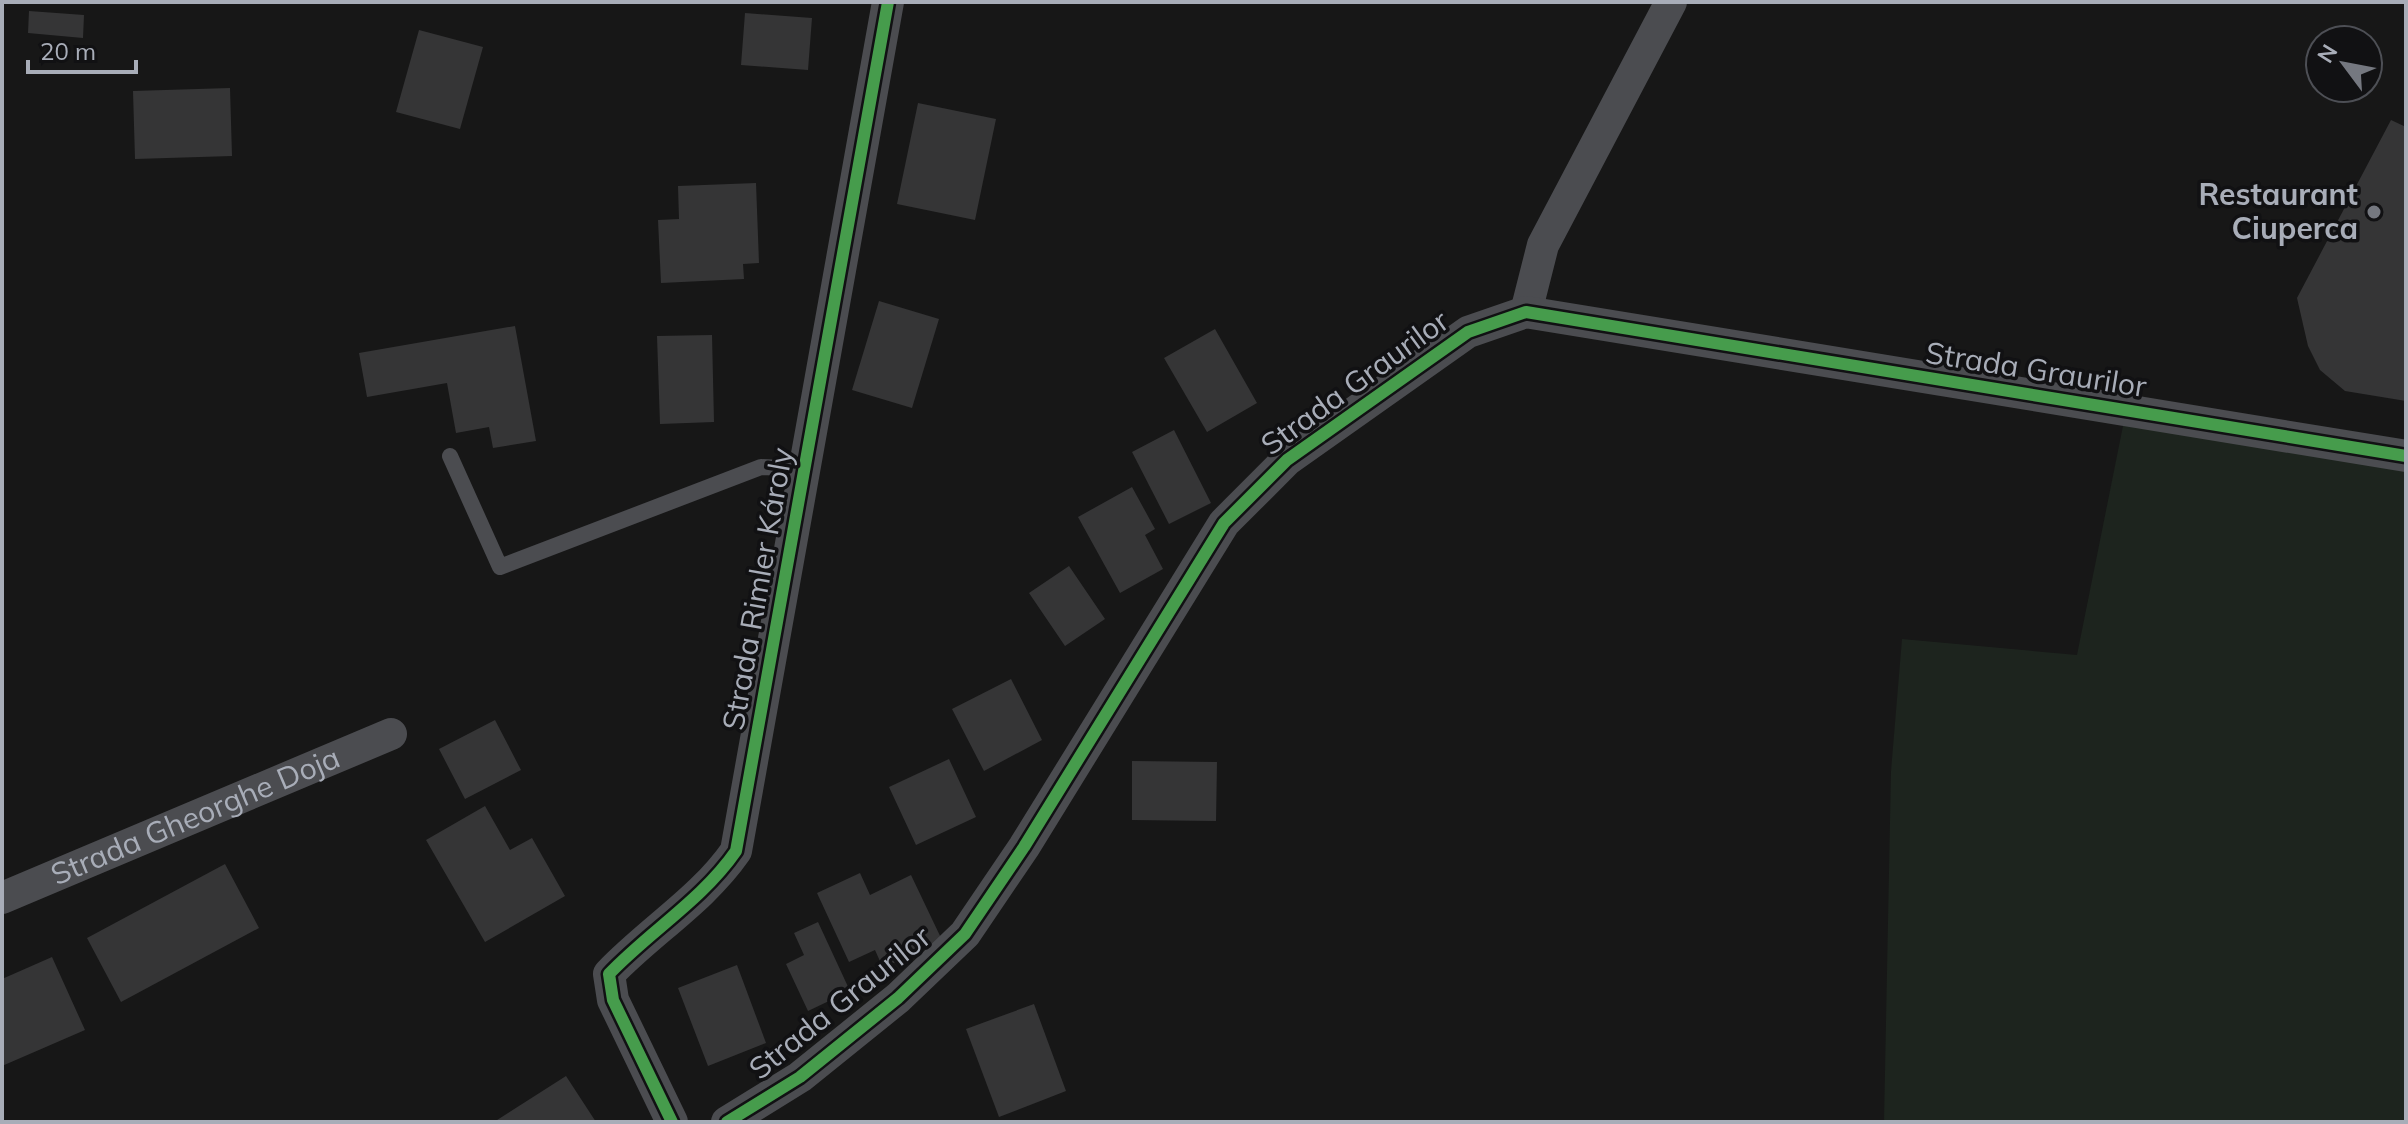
<svg xmlns="http://www.w3.org/2000/svg" width="2408" height="1124" font-family="Mulish,sans-serif">
	<rect width="100%" height="100%" fill="#171717"/>
	<path fill="#1d241e" d="M2126 411 2406 468V1122H1884L1891 771 1902 639 2077 655Z"/>
	<path fill="#353536" d="M29 11 84 15 83 38 28 33Z
		M745 13 812 18 808 70 741 65Z
		M419 30 483 47 460 129 396 112Z
		M230 88 232 156 135 159 133 91Z
		M918 103 996 119 975 220 897 204Z
		M2391 120 2406 127V401L2345 391 2320 370 2308 346 2297 298Z
		M756 183 759 263 743 264 744 279 661 283 658 220 679 219 678 186Z
		M879 301 939 319 912 408 852 390Z
		M515 326 536 441 493 448 489 427 456 433 447 383 367 397 359 353Z
		M1215 329 1257 403 1207 432 1164 358Z
		M712 335 714 422 660 424 657 336Z
		M1174 430 1211 503 1169 524 1132 452Z
		M1132 487 1155 529 1145 535 1163 569 1120 593 1078 517Z
		M1069 566 1105 619 1065 646 1029 593Z
		M1011 679 1042 740 984 771 952 709Z
		M495 720 521 770 465 799 439 749Z
		M949 759 976 817 916 845 889 787Z
		M1132 761 1217 762 1216 821 1132 820Z
		M485 806 510 850 532 838 565 896 485 942 426 840Z
		M225 864 259 928 121 1002 87 938Z
		M860 873 870 895 911 875 942 940 883 968 875 950 849 962 817 893Z
		M818 922 850 991 808 1011 786 964 804 955 794 933Z
		M52 957 85 1030 2 1066V979Z
		M737 965 766 1043 708 1066 678 988Z
		M1034 1004 1066 1091 999 1117 966 1029Z
		M566 1076 596 1122H494Z"/>
	<g fill="none" stroke-linecap="round" stroke-linejoin="round">
		<path stroke="#4b4c50" stroke-width="16" d="M450 456 500 567 761 467 806 469"/>
		<g stroke="#4b4c50" stroke-width="32">
			<path d="M1526 312 1543 245 1671 2"/>
			<path id="s1" d="M2 898 391 734"/>
			<path d="M672 1122 613 1000 609 974C650 931 702 900 736 851L888 2"/>
			<path d="M727 1122 800 1077 898 998 965 934 1024 847 1224 523 1287 460 1468 332 1526 312 2406 456"/>
		</g>
		<defs>
			<path id="cycleway" d="M672 1122 613 1000 609 974C650 931 702 900 736 851L888 2
				M727 1122 800 1077 898 998 965 934 1024 847 1224 523 1287 460 1468 332 1526 312 2406 456"/>
		</defs>
		<use href="#cycleway" stroke="#111113" stroke-width="17"/>
		<use href="#cycleway" stroke="#469c4c" stroke-width="12"/>
	</g>
	<circle fill="#757880" stroke="#111113" stroke-width="3" cx="2374" cy="212" r="8"/>
	<g text-anchor="middle" stroke-width="7" stroke-linejoin="round" paint-order="stroke">
		<g font-size="30" font-weight="bold" fill="#a8adb8" stroke="#111113" text-anchor="end">
			<text x="2358" y="205">Restaurant<tspan x="2358" dy="34">Ciuperca</tspan></text>
		</g>
		<g font-size="30" fill="#a8adb8" stroke="#111113">
			<text transform="translate(2036 370) rotate(9)" y="10">Strada Graurilor</text>
			<text transform="translate(1355 383) rotate(-36)" y="10">Strada Graurilor</text>
			<text transform="translate(758 589) rotate(-80)" y="10">Strada Rimler Károly</text>
			<text dy="10" stroke="none"><textPath href="#s1" startOffset="210">Strada Gheorghe Doja</textPath></text>
			<text transform="translate(840 1003) rotate(-39)" y="10">Strada Graurilor</text>
		</g>
	</g>
	<rect width="2408" height="1124" fill="none" stroke="#a8adb8" stroke-width="8"/>
	<g transform="translate(2344 64) rotate(302)"><circle r="38" fill="#111113" stroke="#4d4f55" stroke-width="2"/>
	<path d="M0-6L14 30L0 20L-14 30Z" fill="#757880"/>
	<text y="-12" font-size="22" font-weight="bold" text-anchor="middle" fill="#a8adb8">N</text>
	</g>
	<path d="M28 60v12h108v-12" fill="none" stroke="#a8adb8" stroke-width="4"/>
	<text x="40" y="60" font-size="24" fill="#a8adb8" stroke="#111113" stroke-width="6" paint-order="stroke">20 m</text>
</svg>
